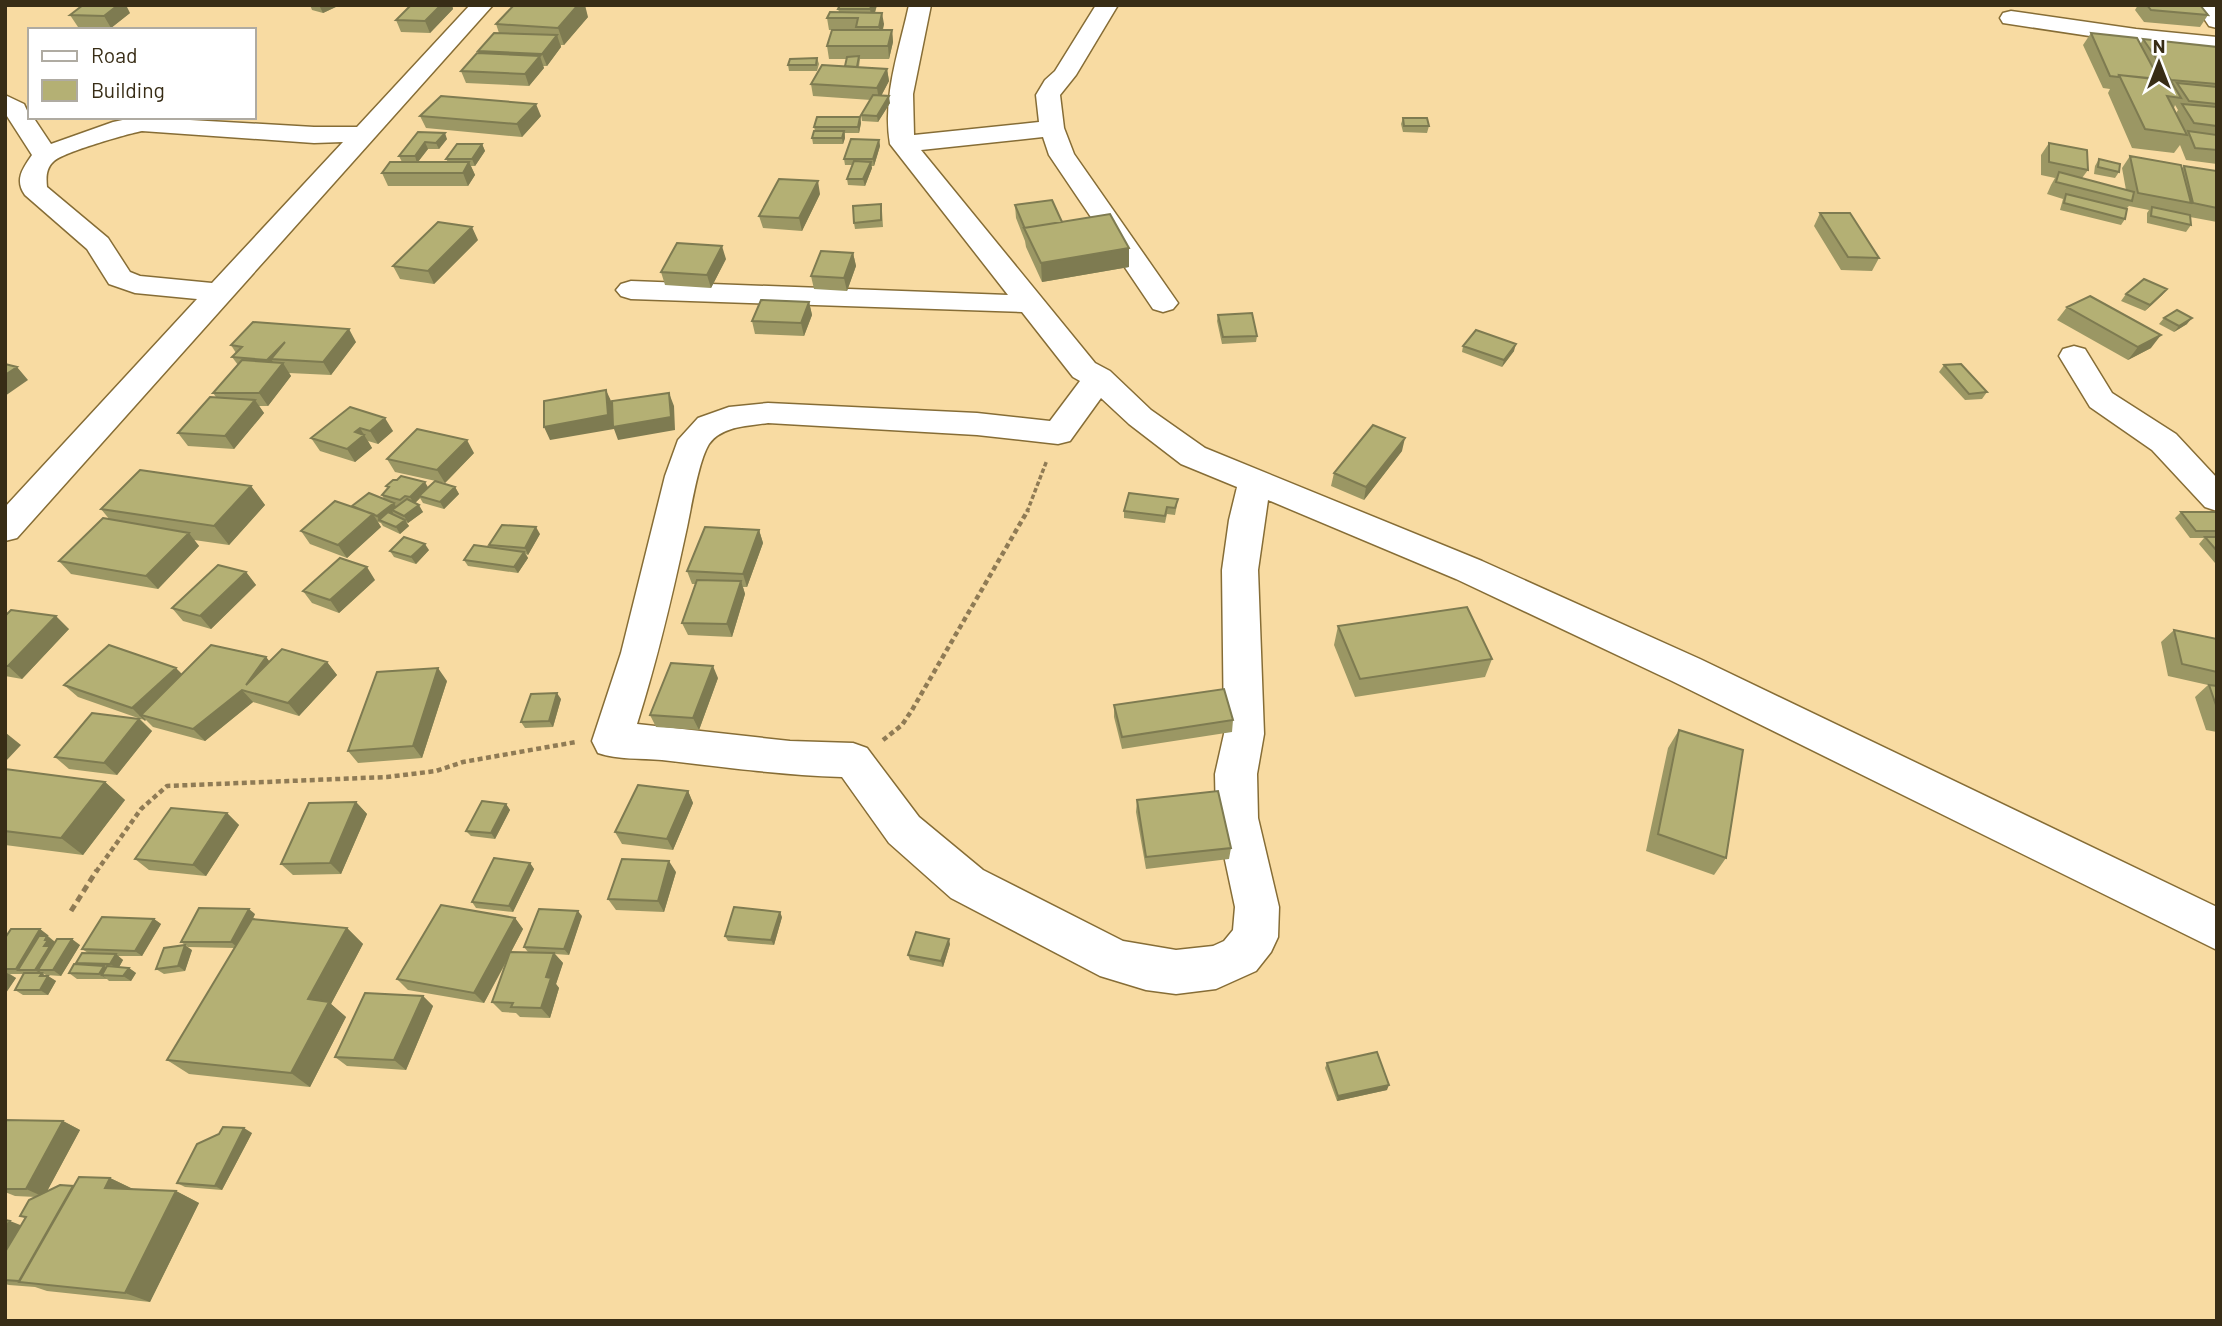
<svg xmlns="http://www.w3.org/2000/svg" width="2222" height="1326" font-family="Barlow,sans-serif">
	<rect width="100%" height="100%" fill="#f8dba2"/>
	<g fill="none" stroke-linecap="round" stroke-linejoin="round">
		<defs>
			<path id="minor" d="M470 5H493L17 538 5 541V507L197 299 135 293 109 284 87 249 25 195C14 180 23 168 32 155L5 113V95L24 104 30 117H33L51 144 113 122 137 117 314 127H357ZM142 131 314 143 343 142 212 283 140 276 130 272 108 238 47 187C46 177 46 168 54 161 64 152 127 134 142 131Z
				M909 5H931L913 94 914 135 1039 122 1036 95 1045 80 1055 71 1096 5H1118L1076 75 1060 95 1064 128 1074 154 1178 303 1173 309 1163 312 1153 309 1049 155 1043 137 921 150 1095 363 1110 371 1151 410 1205 448 1482 561 1700 659 2217 907V950L1672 681 1456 579 1268 500 1258 570 1264 734 1257 774 1258 818 1279 907 1278 937 1271 952 1256 971 1216 989 1176 994 1146 990 1100 976 951 898 889 843 842 777C782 775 722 767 662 760 641 758 618 760 598 753L592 741 621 653 665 476 678 440 698 418 729 407 768 403 977 413 1050 421 1080 381 1073 377 1022 312 631 299 621 296 616 290 621 284 631 281 1008 295 890 144C882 97 899 51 909 5ZM1101 398 1129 424 1181 464 1237 487 1229 520 1222 570 1224 734 1215 774 1216 818 1235 907 1233 930 1224 941 1213 946 1176 950 1123 941 983 870 919 817 867 748 853 743 790 741 637 724C657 661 672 597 686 532 691 510 698 462 709 444 722 426 748 426 768 423L977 435 1058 444 1070 441Z
				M2195 5H2217V28L2209 26Z
				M2011 11 2136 29 2217 37V51L2136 43 2003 23 2000 18 2003 13Z
				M2074 346 2085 349 2112 393 2176 434 2217 478V511L2205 507 2152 450 2090 407 2059 356 2063 349Z"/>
		</defs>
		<use href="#minor" stroke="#866d36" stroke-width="3"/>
		<path stroke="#8f7b55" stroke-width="3.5" stroke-dasharray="4.5 2.5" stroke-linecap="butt" d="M1027 512 1047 460"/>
		<path stroke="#8f7b55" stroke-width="4.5" stroke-dasharray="5 3.5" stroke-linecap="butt" d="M883 740 902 725 912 710 1028 510
			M96 872 141 809 167 786 387 777 436 771 463 762 576 742"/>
		<path stroke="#8f7b55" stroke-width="5" stroke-dasharray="7 4.5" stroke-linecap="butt" d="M71 911 97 870"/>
		<use href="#minor" fill="#fff" fill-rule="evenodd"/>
	</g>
	<path fill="#9b9764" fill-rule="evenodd" d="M310 5H340L323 13 312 10Z
		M411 5H459L458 7 452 6 453 9 430 33 401 32 396 20Z
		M840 5H877L875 13 884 24 883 30H892L893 42 889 59H860L859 67 887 69 889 81 881 96 890 103 878 122 862 121 861 115 871 100 813 96 811 84 845 66 847 59H829L827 46 832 30H829L827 18 839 12 838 9Z
		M2138 5H2200L2208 15 2200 27 2144 22 2135 10Z
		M130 13 111 28 78 27 70 15Z
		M588 17 564 45H561V47L547 66H543L544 68 529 86 466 83 461 71 478 53V51L499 33 496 24Z
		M2091 33 2140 45 2143 39 2217 47V164L2186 160 2180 145 2174 153 2132 148 2108 93 2110 89 2103 88 2083 45ZM2175 105 2178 110 2176 113 2174 108Z
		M817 58 819 64 817 71H789L788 65Z
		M420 116H541L522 137 426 128Z
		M860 117 861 123 859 133H845V138L843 144H813L812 138 815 131 814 127Z
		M1403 118 1429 126 1427 133 1403 132 1401 124Z
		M418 132 447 139 439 149H428L418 162H448L446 159 482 144 485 151 475 166H471L475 175 468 186H388L382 173 402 162 399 156Z
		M879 140 880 146 874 166H871L872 168 865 186 848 185 847 179 853 165H845L844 159Z
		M2049 143 2088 170 2082 178 2126 190 2122 168 2130 156 2182 168 2184 166 2217 171V222L2190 217 2191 225 2186 232 2147 223V213L2149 210 2129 206 2126 209 2125 219 2121 225 2060 210 2063 199 2047 194 2051 185 2055 178 2041 175V155Z
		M2099 159 2119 172 2115 178 2094 174 2095 166Z
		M820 194 802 231 763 228 759 216Z
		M1015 205 1062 222 1129 248V267L1042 282 1026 247 1025 241 1016 218Z
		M882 211 883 227 855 229 854 223Z
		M1820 213 1879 258 1872 271 1841 270 1814 226Z
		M478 240 434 284 400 279 393 266Z
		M853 253 856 266 847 291 814 289 811 276Z
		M726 259 711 288 665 285 661 272Z
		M2167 289 2162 295 2145 311 2121 301 2126 294Z
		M809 302 812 315 804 336 755 334 752 321Z
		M2067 307 2151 348 2128 360 2057 320Z
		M1218 315 1257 336 1256 342 1222 344 1217 321Z
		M2164 318 2187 324 2174 332 2159 324Z
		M356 342 331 375 289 373 291 376 268 406H259L264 413 234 449 188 446 178 433 216 397 213 393 238 365 232 357 236 353 231 345Z
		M1463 346 1514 351 1502 367 1462 352Z
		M1944 365 1987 392 1982 399 1965 400 1939 372Z
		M350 407 393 431 378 444 368 441 372 448 355 462 320 451 311 438Z
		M1402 451 1364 500 1331 486 1334 473Z
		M474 453 445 483 395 472 387 459Z
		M251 486 265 505 229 545 194 540 199 546 158 589 71 574 59 561 110 520 101 509Z
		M386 486 428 488 455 487 459 494 444 509 423 503 420 498 415 503 423 512 408 523 406 522 409 526 400 534 383 526 381 523 378 522 381 527 347 558 310 544 301 531 353 507 384 499 382 495 388 489Z
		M1177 505 1175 515 1167 514 1165 523 1124 518V511Z
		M2181 512H2217V563H2215L2199 544 2204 538H2190L2175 518Z
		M759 530 763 543 747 587H743L745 594 732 637 688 635 682 623 696 584H692L687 571Z
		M540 534 528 555 526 554 528 558 518 573 468 566 464 560 490 547 489 545Z
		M429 550 416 564 394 557 390 551Z
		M246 572 256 585 211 629 183 621 172 608Z
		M375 580 339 613 312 603 303 591Z
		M5 616 69 629 22 679 5 676Z
		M1338 626 1492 659 1485 677 1355 697 1334 645Z
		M2174 630 2217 639V732L2206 730 2195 697 2208 685 2168 676 2161 642Z
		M266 657 269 661 327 662 337 675 299 716 253 702 205 741 153 727 146 720 140 719 152 731 117 775 69 769 55 757 138 718 78 697 64 685 182 674Z
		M718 678 699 730 656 727 650 715Z
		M447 681 422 758 358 763 348 751Z
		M561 699 553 727 525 728 521 722Z
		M1114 705 1233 720 1232 732 1122 749 1114 717Z
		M1679 730 1726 858 1714 875 1646 851 1668 748Z
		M5 769 105 782 125 800 83 855 5 845Z
		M688 791 693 803 673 850 622 844 615 832Z
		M1137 800 1231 848 1229 859 1146 869 1136 812Z
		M356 802 367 814 341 874 293 875 281 864Z
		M506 804 510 810 495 839 471 836 466 831Z
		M227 813 239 825 206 876 149 870 135 859Z
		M530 863 534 869 513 912 476 908 472 902Z
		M676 872 664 912 616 910 608 899Z
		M255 914 253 919 347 928 363 944 331 1004 346 1017 310 1087 189 1074 167 1060 235 948 188 947 181 942Z
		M582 916 569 955 555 954 563 963 556 984 559 988 550 1018 520 1017 516 1013 502 1012 492 1002 509 957 484 1003 408 990 397 979 515 918 523 929 511 952H528L524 947Z
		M782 917 774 945 728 941 725 936Z
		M154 919 161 924 142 956H118L123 960 119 967 129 968 136 973 131 981H109L107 979H77L69 973 79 965 76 963 88 953 82 949Z
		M40 929 55 942 80 945 61 976 46 975 44 974 43 975 46 976H48L56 981 48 995H23L15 990 24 974H10L16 978 5 993V938Z
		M950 944 943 967 910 960 908 955Z
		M192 950 185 971 164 974 156 969Z
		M423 996 433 1006 406 1070 347 1066 335 1057Z
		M1327 1063 1387 1090 1337 1101 1325 1068Z
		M5 1120 63 1121 80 1130 47 1191 110 1178 133 1189 176 1191 199 1203 150 1302 47 1291 35 1287 9 1285 5 1284V1280L21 1225 25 1218 20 1216 36 1197 15 1196 5 1192Z
		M252 1133 222 1190 185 1187 177 1183 219 1134Z"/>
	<path fill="#7e7b51" d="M118 5H126L130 13 111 28 104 16Z
		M325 5H340L323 13 320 7Z
		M441 5H452L453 9 430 33 425 21Z
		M578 5H585L588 17 564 45 558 28Z
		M872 5H877L872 21 870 9Z
		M882 13 884 24 880 39 879 27Z
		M892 30 893 42 889 59 888 46Z
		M557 35 561 47 547 66 542 54Z
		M540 56 544 68 529 86 525 74Z
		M887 69 889 81 879 100 877 88Z
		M889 96 890 103 878 122 877 116Z
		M536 104 541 116 522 137 517 124Z
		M860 117 861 123 859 133 858 127Z
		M844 131 845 138 843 144 842 138Z
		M445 133 447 139 439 149 436 143Z
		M879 140 880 146 874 166 873 159Z
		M425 142 428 149 417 163 415 156Z
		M482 144 485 151 475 166 472 159Z
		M469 162 475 175 468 186 463 173Z
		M871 162 872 168 865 186 863 179Z
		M818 181 820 194 802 231 799 218Z
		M472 227 478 240 434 284 428 271Z
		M722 246 726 259 711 288 707 275Z
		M1129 248V267L1042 282 1041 263Z
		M853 253 856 266 847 291 844 278Z
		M2167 289 2162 295 2145 311 2150 305Z
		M809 302 812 315 804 336 801 323Z
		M2192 318 2187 324 2174 332 2179 326Z
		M349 329 356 342 331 375 323 362Z
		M2161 335 2151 348 2128 360 2138 347Z
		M285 342 271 359 278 369 283 363 291 376 268 406 259 393 275 373 267 360Z
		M1516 344 1514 351 1502 367 1504 360Z
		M17 367 28 380 5 396V375Z
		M606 390 612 403 613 427 669 393 674 406 675 430 618 440 614 429 550 440 544 427Z
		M255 400 264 413 234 449 225 436Z
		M385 418 393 431 378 444 370 431Z
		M360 428 372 448 355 462 347 449 355 432Z
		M1405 438 1402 451 1364 500 1366 487Z
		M467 440 474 453 445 483 437 470Z
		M425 482 429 489 419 496 420 498 414 504 410 497Z
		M251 486 265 505 229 545 214 526Z
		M455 487 459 494 444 509 440 502Z
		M394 503 398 510H392L393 513 383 522 379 520 377 516Z
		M419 505 423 512 408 523 404 516Z
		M373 514 381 527 347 558 338 545Z
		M405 520 409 526 400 534 396 527Z
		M536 527 540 534 528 555 525 548Z
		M759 530 763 543 747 587 743 574Z
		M189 533 199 546 158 589 146 576Z
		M425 544 429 550 416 564 411 557Z
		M524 552 528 558 518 573 514 567Z
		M367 567 375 580 339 613 330 600Z
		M246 572 256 585 211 629 200 616Z
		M741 581 745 594 732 637 727 624Z
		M56 616 69 629 22 679 8 666Z
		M266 657 276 670 246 685Z
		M327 662 337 675 299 716 288 703Z
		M713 666 718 678 699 730 693 718Z
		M176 668 188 680 141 715 146 720 145 721 132 708Z
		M438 668 447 681 422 758 413 746Z
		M242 690 253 702 205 741 193 729Z
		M557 693 561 699 553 727 549 721Z
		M139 719 152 731 117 775 104 763Z
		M6 733 21 745 5 762V734Z
		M105 782 125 800 83 855 61 838Z
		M688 791 693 803 673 850 667 839Z
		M356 802 367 814 341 874 330 863Z
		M506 804 510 810 495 839 491 833Z
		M227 813 239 825 206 876 193 865Z
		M669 861 676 872 664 912 658 901Z
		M530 863 534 869 513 912 509 906Z
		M249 909 255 914 238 948 231 942Z
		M578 911 582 916 569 955 564 949Z
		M780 912 782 917 774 945 771 940Z
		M515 918 523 929 484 1003 474 993Z
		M154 919 161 924 142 956 135 951Z
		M347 928 363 944 331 1004 346 1017 310 1087 291 1073 308 999Z
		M40 929 48 935 27 970H18L24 974 16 969Z
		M47 936 55 942 38 970 47 977 48 976 56 981 48 995 40 990 41 974 35 970Z
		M72 939 80 945 61 976 53 970Z
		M949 939 950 944 943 967 941 961Z
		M185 945 192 950 185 971 178 966Z
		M554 953 563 963 556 984 559 988 550 1018 541 1008 546 977Z
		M116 954 123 960 118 969 110 964Z
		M104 966 112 971 102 975 107 979 99 974Z
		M129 968 136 973 131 981 123 976Z
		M7 973 16 978 6 993 5 992V976Z
		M423 996 433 1006 406 1070 394 1060Z
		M1389 1085 1387 1090 1337 1101 1338 1096Z
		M63 1121 80 1130 44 1197 26 1189Z
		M244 1128 252 1133 222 1190 215 1186Z
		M110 1178 135 1190 105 1188Z
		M176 1191 199 1203 150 1302 125 1293Z
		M10 1221 28 1228 5 1265V1227Z"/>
	<path fill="#b4b074" stroke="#7e7b51" stroke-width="2" d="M83 5H118L104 16 70 15Z
		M411 5H441L425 21 396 20Z
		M514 5H578L558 28 496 24Z
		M840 5H872L870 9H838Z
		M2147 5H2200L2208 15 2151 10Z
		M830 12 882 13 879 27H856L858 18H827Z
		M832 30H892L888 46H827Z
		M494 33 557 35 542 54 478 51Z
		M2091 33 2137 38 2159 79 2119 75 2118 77 2110 76Z
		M2143 39 2217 47V84L2171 80Z
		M477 53 540 56 525 74 461 71Z
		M859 56 857 67 845 66 847 57Z
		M817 58 816 65H788L790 59Z
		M822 65 887 69 877 88 811 84Z
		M2119 75 2171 81 2181 98 2167 96 2187 135 2145 129Z
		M2177 83 2217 87V104L2189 101Z
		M873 95 889 96 877 116 861 115Z
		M441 96 536 104 517 124 420 116Z
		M2182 104 2217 107V126L2194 123Z
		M817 117H860L858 127H814Z
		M1403 118H1427L1429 126H1404Z
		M814 131H844L842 138H812Z
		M2188 131 2217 135V150L2195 148Z
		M418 132 445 133 436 143 425 142 415 156H399Z
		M851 139 879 140 873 159H844Z
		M2049 143 2087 150 2088 170 2049 162Z
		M457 144H482L472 159H446Z
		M2130 156 2181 165 2191 203 2138 193Z
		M2099 159 2120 164 2119 172 2098 167Z
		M854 161 871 162 863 179H847Z
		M390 162H469L463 173H382Z
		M2184 166 2217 171V208L2193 203Z
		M2059 172 2134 192 2132 201 2056 182Z
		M779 179 818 181 799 218 759 216Z
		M2066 194 2127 209 2125 219 2064 203Z
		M1052 200 1062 222 1024 228 1025 229 1015 205Z
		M881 204V220L854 223 853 206Z
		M2152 207 2190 215 2191 225 2151 216Z
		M1820 213H1850L1879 258 1848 257Z
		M1110 214 1129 248 1041 263 1024 228Z
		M438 222 472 227 428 271 393 266Z
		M677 243 722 246 707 275 661 272Z
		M821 251 853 253 844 278 811 276Z
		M2144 279 2167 289 2150 305 2126 294Z
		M2090 296 2161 335 2138 347 2067 307Z
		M761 300 809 302 801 323 752 321Z
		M2177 310 2192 318 2179 326 2164 318Z
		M1252 313 1257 336 1223 337 1218 315Z
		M253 322 349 329 323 362 271 359 285 342 267 360 232 357 242 347 231 345Z
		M1476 330 1516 344 1504 360 1463 346Z
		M242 360 283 363 259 393H213Z
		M5 364 17 367 5 375Z
		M1961 364 1987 392 1969 394 1944 365Z
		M606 390 608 415 544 427V401Z
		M669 393 671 417 613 427 612 401Z
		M210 397 255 400 225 436 178 433Z
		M350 407 385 418 370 431 360 428 355 432 364 435 347 449 311 438Z
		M1373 425 1405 438 1366 487 1334 473Z
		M417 429 467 440 437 470 387 459Z
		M140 470 251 486 214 526 101 509Z
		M401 476 425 482 410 497 405 496 400 500 382 495 389 487 386 486 393 480H397Z
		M435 481 455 487 440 502 419 496Z
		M369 493 394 503 377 516 352 506Z
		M1129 493 1178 499 1175 508 1167 507 1165 516 1124 511Z
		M407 499 419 505 404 516 392 510Z
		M335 501 373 514 338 545 301 531Z
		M388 512 405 520 396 527 379 520Z
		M2181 512H2217V531H2196Z
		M103 518 189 533 146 576 59 561Z
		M502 525 536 527 525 548 489 545Z
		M705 527 759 530 743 574 687 571Z
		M404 537 425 544 411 557 390 551Z
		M2205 537H2217V551Z
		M474 545 524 552 514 567 464 560Z
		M340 558 367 567 330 600 303 591Z
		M218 565 246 572 200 616 172 608Z
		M697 580 741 581 727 624 682 623Z
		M1467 607 1492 659 1360 679 1338 626Z
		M11 610 56 616 8 666H5V616Z
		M2174 630 2217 639V672L2182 664Z
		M109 645 176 668 132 708 64 685Z
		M211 645 266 657 246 685 282 649 327 662 288 703 242 690 193 729 141 715Z
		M671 663 713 666 693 718 650 715Z
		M438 668 413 746 348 751 377 672Z
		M2209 685 2217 686V708Z
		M1224 689 1233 720 1122 737 1114 705Z
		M557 693 549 721 521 722 531 694Z
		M92 713 139 719 104 763 55 757Z
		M1679 730 1743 750 1726 858 1658 834Z
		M5 769 105 782 61 838 5 831Z
		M638 785 688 791 667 839 615 832Z
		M1218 791 1231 848 1146 857 1137 800Z
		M482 801 506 804 491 833 466 831Z
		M356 802 330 863 281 864 309 803Z
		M171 808 227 813 193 865 135 859Z
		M494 858 530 863 509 906 472 902Z
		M622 859 669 861 658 901 608 899Z
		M441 905 515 918 474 993 397 979Z
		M734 907 780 912 771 940 725 936Z
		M199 908 249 909 231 942H181Z
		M539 909 578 911 564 949 524 947Z
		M102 917 154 919 135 951 82 949Z
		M252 919 347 928 308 999 329 1002 291 1073 167 1060Z
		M11 929H40L16 969H5V938Z
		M916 932 949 939 941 961 908 955Z
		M39 936H47L45 940H48L44 946H50L35 970H18Z
		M57 939H72L53 970H38Z
		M185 945 178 966 156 969 164 948Z
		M510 952 554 953 546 977 551 978 541 1008 511 1007 513 1003 492 1002Z
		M82 953 116 954 110 964 76 963Z
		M74 964 104 966 99 974 69 973Z
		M107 966 129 968 123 976 102 975Z
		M24 973H42L40 976H48L40 990H15Z
		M365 993 423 996 394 1060 335 1057Z
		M1377 1052 1389 1085 1338 1096 1327 1063Z
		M5 1120 63 1121 26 1189H5Z
		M223 1127 244 1128 215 1186 177 1183 197 1144 219 1134Z
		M79 1177 110 1178 105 1188 176 1191 125 1293 19 1282Z
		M60 1185 73 1186 19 1281 5 1280V1252L26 1217 20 1216 29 1200Z
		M5 1220 10 1221 5 1227Z"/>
	<rect width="2222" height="1326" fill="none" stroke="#382d16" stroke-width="14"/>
	<rect x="28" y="28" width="228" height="91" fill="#ffffff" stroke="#afaba2" stroke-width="2"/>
	<rect x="42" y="51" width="35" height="10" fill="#ffffff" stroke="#afaba2" stroke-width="2"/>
	<text x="91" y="63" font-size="21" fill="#382d16">Road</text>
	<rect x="42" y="80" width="35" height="21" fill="#b4b074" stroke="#afaba2" stroke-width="2"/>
	<text x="91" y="98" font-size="21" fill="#382d16">Building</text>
	<g transform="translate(2159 63)" stroke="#ffffff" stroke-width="5" paint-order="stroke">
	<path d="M0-5L12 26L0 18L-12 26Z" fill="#382d16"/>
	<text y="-10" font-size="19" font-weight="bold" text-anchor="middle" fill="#382d16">N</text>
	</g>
</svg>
